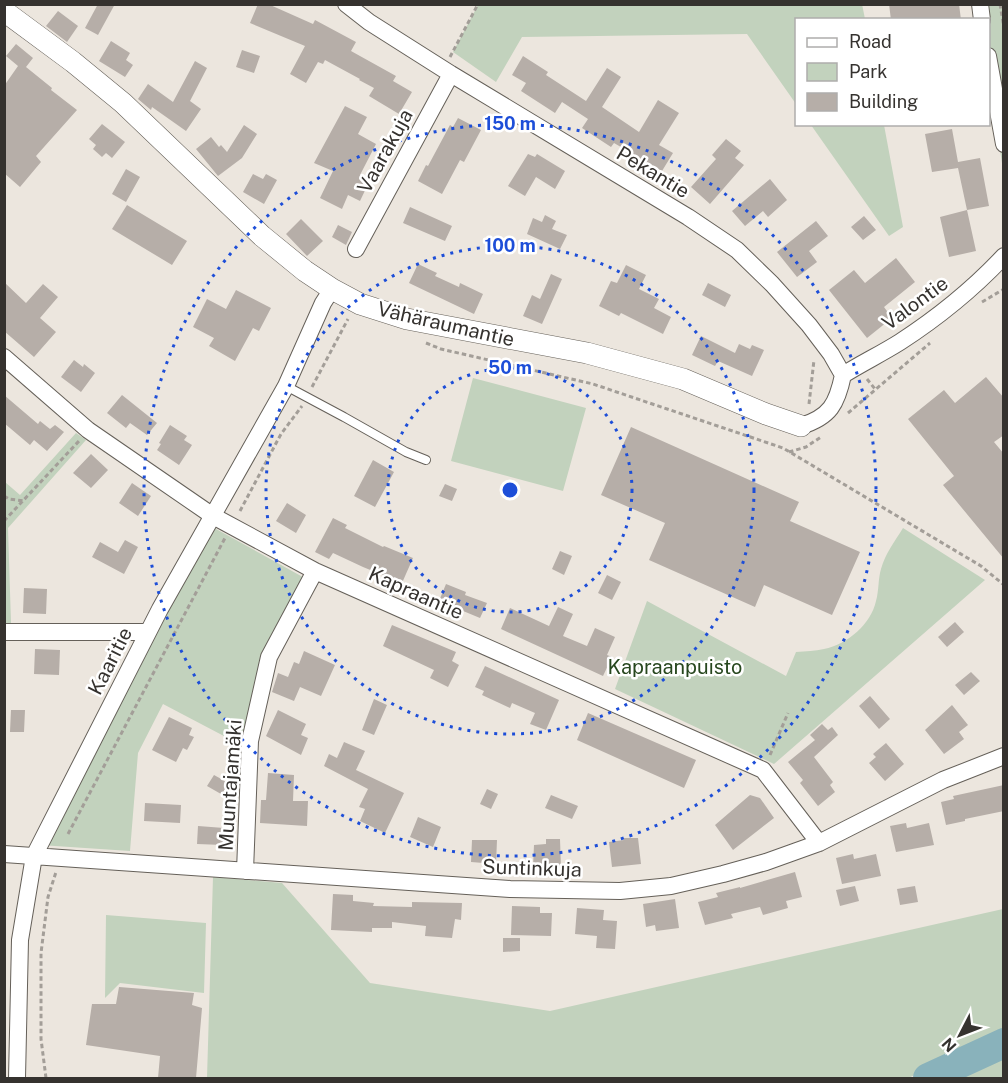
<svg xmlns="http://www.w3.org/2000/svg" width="1008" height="1083" font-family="'Public Sans',sans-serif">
	<rect width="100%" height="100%" fill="#ece6de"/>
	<path fill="#c2d2bd" d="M862 4 865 19 796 20V104L747 34 522 37 496 82 453 52 478 5Z
		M977 5H1003V170L989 76 988 20Z
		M811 125H884L903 227 889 236Z
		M473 378 586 408 563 491 451 461Z
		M76 433 86 440 8 528 11 623H5V482L20 495Z
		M207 524 310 581 269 657 241 745 163 704 138 753 130 851 40 845Z
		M903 528 985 580 774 764 615 689 647 601 786 676 796 652C806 651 815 651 824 649 848 644 871 624 876 601 879 590 878 579 881 569 885 554 895 541 903 528Z
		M213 877 282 883 370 983 550 1011 1003 909V1036L908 1078H207Z
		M106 915 206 923 204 993 120 983 105 998Z
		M1003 1043V1078H928Z"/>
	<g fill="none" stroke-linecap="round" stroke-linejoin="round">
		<path stroke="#89b2bb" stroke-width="30" d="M928 1078 1004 1043"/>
	</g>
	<path fill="#b6aea8" d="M98 4H115L98 35 85 28Z
		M258 4H268L313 24 315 20 356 42 351 51 396 76 393 81 412 92 399 114 369 96 374 88 359 80 360 79 325 60 323 64 318 62 306 83 290 74 305 46 250 23Z
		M889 4H959L961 20H891Z
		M58 11 78 26 67 42 46 26Z
		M111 41 130 53 126 60 133 65 125 77 99 61Z
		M16 44 33 58 26 67 52 88 51 90 77 110 36 156 41 162 20 187 4 173V86L18 66 6 56Z
		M242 50 260 56 254 73 236 67Z
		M523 56 548 72 546 75 586 101 607 68 621 77 602 107 639 132 658 100 679 113 659 145 673 153 662 171 614 143 611 147 582 128 588 119 562 102 555 113 521 91 526 83 512 75Z
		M195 61 207 68 190 101 201 109 186 131 152 107 151 110 138 99 148 84 173 102Z
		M345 106 367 117 358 134 376 144 360 175 370 180 360 201 348 195 342 209 320 198 333 171 314 163Z
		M458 118 481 130 464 162 460 160 442 194 418 181 426 165 428 166 450 125 453 127Z
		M102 124 125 142 112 158 106 153 102 157 93 149 96 145 89 139Z
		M244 125 257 134 242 158 218 176 196 149 211 137 219 147 221 145 227 152Z
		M952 129 958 162 980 158 989 206 967 210 958 168 932 172 925 134Z
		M726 139 741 151 735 158 744 165 710 204 691 187 716 159 712 155Z
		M528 154 535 157 537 154 565 171 555 189 536 177 525 196 508 186Z
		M126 169 140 177 126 202 112 194Z
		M253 174 263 179 266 174 277 180 264 204 243 192Z
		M770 179 787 200 768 217 763 211 745 226 732 211Z
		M127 205 187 241 172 265 112 229Z
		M410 207 452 226 445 241 403 223Z
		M967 210 976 251 949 257 940 217Z
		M545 215 556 221 552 229 567 235 560 249 527 234 533 218 542 222Z
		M864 216 876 230 863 240 851 227Z
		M301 219 323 241 307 256 286 234Z
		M816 221 828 236 809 251 817 262 797 277 777 252Z
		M338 225 352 232 346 245 332 237Z
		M896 258 915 282 884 307 892 318 867 338 829 290 854 270 865 283Z
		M418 264 437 273 435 276 459 287 460 283 483 294 474 314 409 283Z
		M626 265 646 275 639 289 659 299 654 308 671 317 663 334 621 313 619 316 599 306 611 281 617 283Z
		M551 274 562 279 542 324 523 316 532 295 540 299Z
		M4 282 26 303 43 284 58 297 40 318 56 332 34 357 4 331Z
		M708 283 731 295 725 307 702 295Z
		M236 290 271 308 259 331 253 328 235 361 209 346 214 338 193 327 207 299 226 309Z
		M701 336 735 353 739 344 750 349 752 345 764 350 752 376 718 361 715 366 692 355Z
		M74 360 83 367 84 364 95 373 81 392 61 377Z
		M986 377 1004 398V435L994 442 1004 454V559L943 485 954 476 908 419 944 390 955 403Z
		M4 395 38 424 40 421 50 429 55 425 64 432 47 451 34 440 30 445 4 423Z
		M122 395 157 423 147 435 130 423 126 428 107 413Z
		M170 425 187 436 184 440 192 445 179 465 157 450 161 444 159 443Z
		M631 427 799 502 790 521 860 552 832 615 764 585 755 607 649 560 665 523 601 495Z
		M91 454 108 470 91 488 73 473Z
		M373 460 394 472 375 507 354 496Z
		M132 483 151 496 138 516 119 503Z
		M445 484 457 489 452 501 439 496Z
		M287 503 306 515 296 533 276 521Z
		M333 518 347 525 345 528 383 547 384 546 413 558 402 583 363 567 333 553 329 559 315 552Z
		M125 540 138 547 124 574 92 557 100 542 118 552Z
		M560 551 572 556 564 575 552 569Z
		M607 575 621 582 612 600 598 593Z
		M446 584 466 592 465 595 487 603 480 618 439 601Z
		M24 588 47 589 46 614 23 613Z
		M558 607 573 614 563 636 587 646 595 628 615 637 607 655 612 657 603 676 501 629 510 608 549 626Z
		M955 622 964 632 947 647 938 637Z
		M392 625 456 652 452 661 459 665 448 687 430 678 434 670 383 646Z
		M35 649 60 650 59 675 34 674Z
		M304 651 335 665 321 696 300 687 294 701 272 692 278 673 288 677 294 662 299 664Z
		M485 666 559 700 546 730 530 724 535 713 512 703 510 708 482 695 484 691 475 687Z
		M971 672 980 681 964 695 955 685Z
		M870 696 890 719 879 729 859 706Z
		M374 699 387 705 374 735 362 730Z
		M952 705 968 725 959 732 964 739 944 754 925 730Z
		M11 710H25L24 732H10Z
		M278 710 306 724 301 735 308 738 301 755 266 736Z
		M588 713 696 760 684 788 577 740Z
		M169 717 192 728 189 735 194 737 187 750 183 748 176 762 152 750Z
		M822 724 828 730 832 727 838 735 814 757 833 782 830 785 835 792 818 806 800 783 803 780 788 762 815 740 810 735Z
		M344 742 365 751 356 770 404 793 385 833 360 821 365 809 359 807 368 789 324 766 329 754 337 758Z
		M886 743 904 764 885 781 869 763 876 757 873 754Z
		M268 773 294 775 293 801H308L307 826 260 823 261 800H266Z
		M214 775 234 786 228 798 207 786Z
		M1004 785V811L965 819V821L946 825 941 802 954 799 953 796Z
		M487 789 498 794 491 809 480 804Z
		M551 795 578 806 572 819 545 808Z
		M750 795 760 798 774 818 733 850 715 825Z
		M145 803 181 805 180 823 144 821Z
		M418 817 441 827 433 847 410 837Z
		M906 823 907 828 929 823 934 845 896 852 890 826Z
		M198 826 224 828 223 845 197 844Z
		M623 838H638L641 864 612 867 609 842 624 840Z
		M546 839H560L561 868 533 867 534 845 546 844Z
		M472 840H497L496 864 471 862Z
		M853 854 854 859 876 854 881 876 842 884 836 858Z
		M795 872 802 897 786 901 788 908 763 915 760 907 731 914 733 918 705 925 698 902 718 897 716 893 740 887V888Z
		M855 886 859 901 840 906 836 890Z
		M915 886 918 902 900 905 897 889Z
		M333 894 353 895V901L374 903 373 906 412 907V902L462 903 461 920 455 919 452 938 425 936 426 926 392 922V928H372V932L331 930Z
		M675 899 679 928 656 931 655 925 646 927 643 904Z
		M512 906 540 907V913H552L551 936 511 935Z
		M577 908 604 910 603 920 617 921 615 949 596 948 597 936 575 934Z
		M503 938H520V951L503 952Z
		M119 987 194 993 192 1005 202 1008 196 1078H158L160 1056 86 1045 92 1004H116Z"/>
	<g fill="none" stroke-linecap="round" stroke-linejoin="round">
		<defs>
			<path id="service" d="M286 386 344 417 406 452 426 460"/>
			<path id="minor" d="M346 4 369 22 451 74 688 217 737 250 772 284 809 325 831 354 843 375C837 404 830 417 801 426
				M980 4 982 20
				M988 56 1004 144
				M356 249 451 74
				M4 357 88 430 213 516 315 571 763 770 819 843
				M843 375C862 363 881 354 900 342 937 318 973 289 1004 256
				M4 632H148
				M4 854 510 889 620 891 671 886 723 874 766 862 819 843 943 780 1004 756
				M245 871 250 741 269 657 315 571
				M17 1078 20 940 34 856 160 609 286 386 323 303 332 289"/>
			<path id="tertiary" d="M4 11 73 62 123 103 262 236 305 271 332 289 360 304 407 319 587 353 683 379 766 414 801 426"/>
		</defs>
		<use href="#service" stroke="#656059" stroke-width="10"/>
		<use href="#minor" stroke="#656059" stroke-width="18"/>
		<use href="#tertiary" stroke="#656059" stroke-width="22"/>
		<path stroke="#a39e98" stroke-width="3" stroke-dasharray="4.5 3" stroke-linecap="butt" d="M1000 4 1004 28
			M450 57 478 4
			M982 302 1004 289
			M426 343 441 349 593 384 783 448 981 566 1004 585
			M867 379 875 389
			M312 387 348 319
			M809 404 814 360
			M848 413 930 343
			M789 452 806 447 821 437
			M4 496 9 499 24 501
			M240 511 281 434 302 406
			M4 521 79 441
			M770 755 788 713
			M68 834 225 538
			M46 1078 41 1039V953L48 897 56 872"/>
		<use href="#service" stroke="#fff" stroke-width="8"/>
		<use href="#minor" stroke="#fff" stroke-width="16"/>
		<use href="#tertiary" stroke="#fff" stroke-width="21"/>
	</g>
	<g fill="none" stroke="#1d4ed8" stroke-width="3" stroke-dasharray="3 6">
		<circle cx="510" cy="490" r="122"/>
		<circle cx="510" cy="490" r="244"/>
		<circle cx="510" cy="490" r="366"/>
	</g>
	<g text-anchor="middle" stroke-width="5" stroke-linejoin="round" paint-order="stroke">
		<g font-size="20" fill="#35322f" stroke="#fff">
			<text transform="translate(385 151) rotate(-61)" y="7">Vaarakuja</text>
			<text transform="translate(653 172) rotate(31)" y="7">Pekantie</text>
			<text transform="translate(915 303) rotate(-36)" y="7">Valontie</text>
			<text transform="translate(446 324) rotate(13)" y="7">Vähäraumantie</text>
			<text transform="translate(416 593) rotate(24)" y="7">Kapraantie</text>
			<text transform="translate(110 661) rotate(-63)" y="7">Kaaritie</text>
			<text transform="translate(230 785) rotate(-86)" y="7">Muuntajamäki</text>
			<text transform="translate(532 868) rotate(2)" y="7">Suntinkuja</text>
		</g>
		<g font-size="20" fill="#27471e" stroke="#fff">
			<text x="675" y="674">Kapraanpuisto</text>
		</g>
	</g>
	<circle cx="510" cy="490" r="9" fill="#1d4ed8" stroke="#fff" stroke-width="3"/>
	<g font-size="18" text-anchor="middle" font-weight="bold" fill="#1d4ed8" stroke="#fff" stroke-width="5" stroke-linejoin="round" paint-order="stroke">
		<text x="510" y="130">150 m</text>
		<text x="510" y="252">100 m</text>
		<text x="510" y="374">50 m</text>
	</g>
	<rect width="1008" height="1083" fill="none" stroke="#35322f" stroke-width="12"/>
	<rect x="795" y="18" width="195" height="108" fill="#ffffff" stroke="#aeadac" stroke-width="1.5"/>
	<rect x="807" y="38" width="30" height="9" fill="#ffffff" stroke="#aeadac" stroke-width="1.5"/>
	<text x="849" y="48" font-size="18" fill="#35322f">Road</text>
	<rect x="807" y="63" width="30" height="18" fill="#c2d2bd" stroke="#aeadac" stroke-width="1.5"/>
	<text x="849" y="78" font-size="18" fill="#35322f">Park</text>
	<rect x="807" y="93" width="30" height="18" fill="#b6aea8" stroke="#aeadac" stroke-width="1.5"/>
	<text x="849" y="108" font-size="18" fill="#35322f">Building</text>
	<g transform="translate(960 1035) rotate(228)" stroke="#ffffff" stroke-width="4.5" paint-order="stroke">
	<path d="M0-4.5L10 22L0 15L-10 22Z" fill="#35322f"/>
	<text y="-9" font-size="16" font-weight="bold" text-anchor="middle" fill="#35322f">N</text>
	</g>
</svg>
